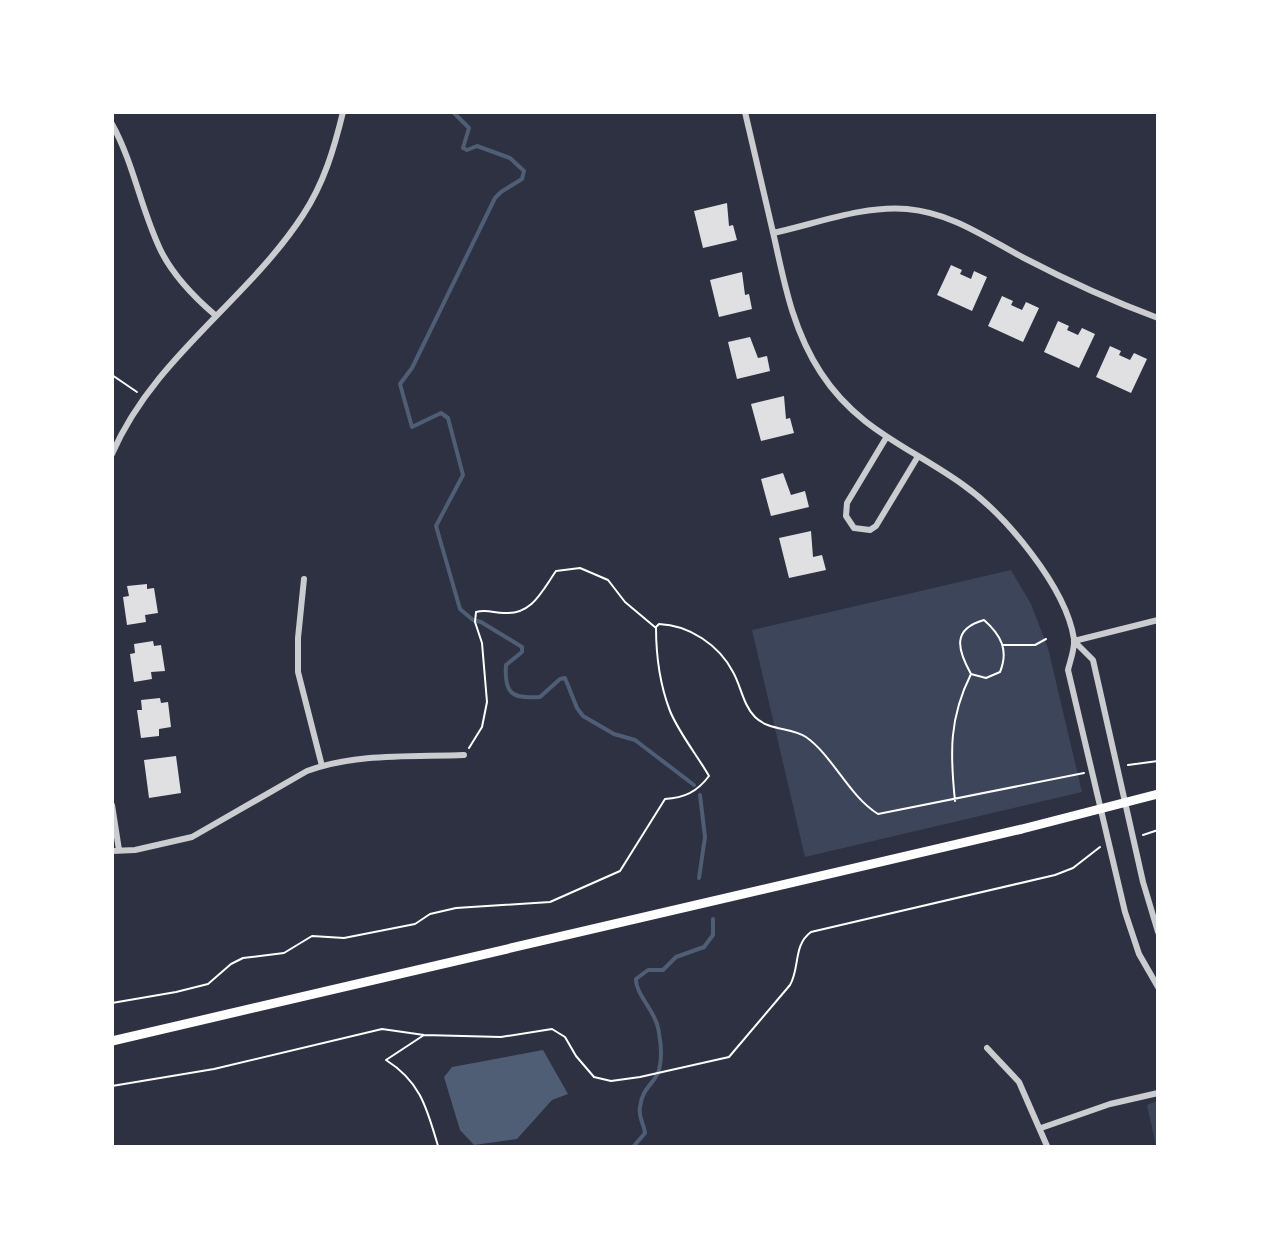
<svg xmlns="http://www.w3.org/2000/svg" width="1270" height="1259" font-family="Roboto,sans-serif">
	<rect width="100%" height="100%" fill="#2d3142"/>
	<path fill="#3c4559" d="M1011 570 1031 604 1048 648 1082 792 805 857 752 630Z
		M1157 1101 1158 1146H1156L1147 1105Z"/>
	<path fill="#4f5d75" d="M543 1050 568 1094 552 1100 517 1139 474 1145 460 1130 444 1077 452 1067Z"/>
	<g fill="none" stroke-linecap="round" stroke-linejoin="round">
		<path stroke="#4f5d75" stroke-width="4" d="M453 112 469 128 463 148 467 150 477 146 510 158 524 171 522 179 501 192 495 198 412 368 400 384 412 427 441 413 448 418 463 475 436 526 460 609 473 620 481 622 522 647V652L506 665C504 694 512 699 540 697L560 679 565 678 577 708 583 716 614 734 635 740 694 785
			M699 878 705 837 700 795
			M634 1146 645 1133C644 1124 638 1117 640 1107 642 1087 655 1084 659 1070 662 1059 661 1044 659 1033 657 1012 635 994 636 979L648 970H663L676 957 704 947 713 935V919"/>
	</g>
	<path fill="#e0e0e3" d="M727 203 729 226 733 225 737 240 703 248 694 211Z
		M951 265 962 270 960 274 971 279 974 271 987 277 972 311 937 295Z
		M742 272 745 295 749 294 752 309 719 317 710 280Z
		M1002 296 1013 301 1011 305 1022 310 1026 302 1039 308 1023 342 988 326Z
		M1058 321 1069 326 1067 330 1078 335 1082 328 1095 334 1079 368 1044 352Z
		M750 337 758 358 767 356 770 371 737 379 728 342Z
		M1110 346 1121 351 1119 355 1130 360 1134 353 1147 359 1131 393 1096 377Z
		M784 396 786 419 790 418 794 433 761 441 751 404Z
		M783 473 791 495 805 491 809 507 771 516 761 479Z
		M811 531 813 557 822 555 826 570 789 578 779 538Z
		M147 584V589L154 588 158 613 145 615 146 622 127 625 123 597 129 596 127 586Z
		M153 641 154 646 161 645 165 671 151 672 152 679 134 682 130 654 135 653 134 644Z
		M160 698 161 703 168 702 171 727 159 729V736L141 738 137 710H142L141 700Z
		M176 756 181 793 149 798 144 760Z"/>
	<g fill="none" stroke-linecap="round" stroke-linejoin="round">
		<path stroke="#fff" stroke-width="2" d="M112 375 137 392
			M1003 645H1035L1046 639
			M469 748 482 727 487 702 482 643 475 622 476 612C487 609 494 613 504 613 532 615 542 591 556 571L580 568 608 580 625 602 656 628
			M1128 765 1158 761
			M955 801C950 753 949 718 971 674 957 649 952 629 984 620 1001 635 1009 650 1000 672L986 678 971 674
			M1143 835 1158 830
			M112 1003 176 992 208 984 231 964 243 958 284 953 312 936 344 938 415 924 430 914 456 908 550 902 620 871 665 799C684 798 697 792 709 776 697 755 679 733 670 711 660 685 656 655 656 627L659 624C689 625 719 645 733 672 741 686 743 705 755 717 769 731 791 727 806 737 833 756 848 795 878 814L1084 773
			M424 1035 386 1060C421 1082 427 1109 438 1146
			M112 1086 214 1069 382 1029 424 1035 501 1037 552 1029 565 1037 576 1056 594 1077 611 1081 640 1077 729 1057 790 985C800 968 793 945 811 932L1055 875 1073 868 1100 847"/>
		<path stroke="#caccd0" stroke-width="6" d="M745 112C755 155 765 198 775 241 785 287 794 332 821 373 858 430 910 447 962 484 1005 514 1066 587 1074 639 1075 649 1070 661 1068 670L1125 912 1139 954 1158 987
			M112 124C134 164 141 210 161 251 173 275 194 297 215 315
			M773 233C815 224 864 205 907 209 952 213 986 238 1024 258 1068 281 1112 301 1158 318
			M886 438 847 503 846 516 854 528 870 530 876 526 917 458
			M112 454C154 357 247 301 303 215 324 183 334 149 343 112
			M304 579 298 638V672L322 766
			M1074 641 1093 660 1143 882 1158 932
			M1074 641 1158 620
			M112 805 119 850
			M112 851 135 850 192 837 307 771C356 753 412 757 464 755
			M987 1048 1019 1082 1047 1146
			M1041 1128 1110 1104 1158 1093"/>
		<path stroke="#fff" stroke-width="9" d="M112 1041 1022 829 1158 794"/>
	</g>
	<rect width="1270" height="1259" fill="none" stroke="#ffffff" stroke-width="228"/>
</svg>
